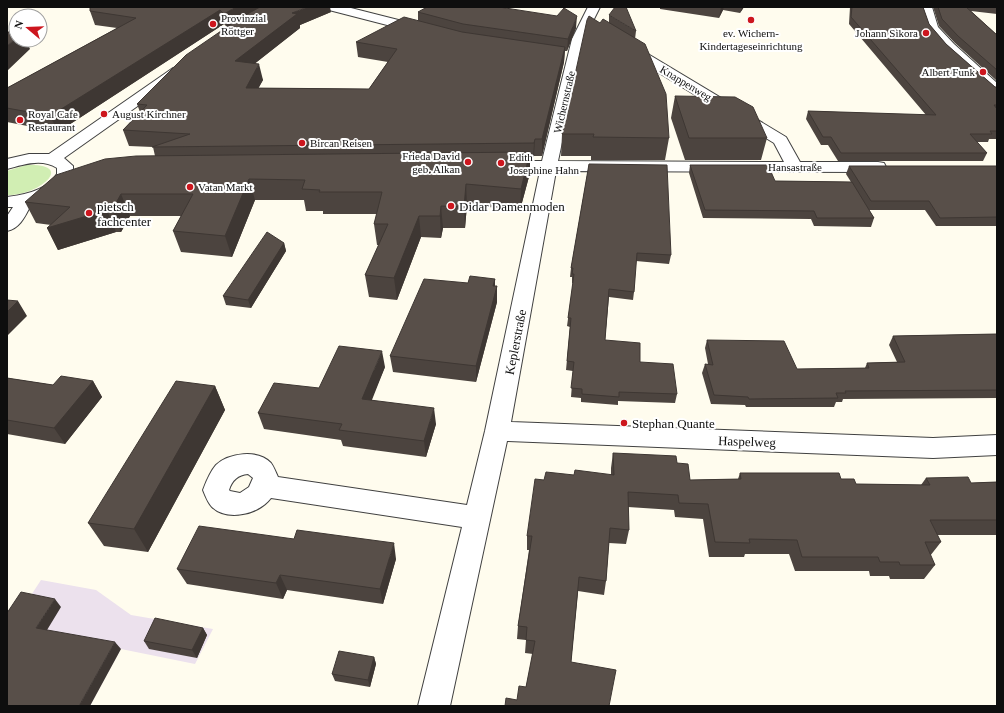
<svg xmlns="http://www.w3.org/2000/svg" width="1004" height="713" font-family="Georgia,serif">
	<rect width="100%" height="100%" fill="#fffcee"/>
	<path fill="#ece1ed" d="M41 580 96 590 131 615 213 629 195 664 121 649 90 706H7V632Z"/>
	<path fill="#d1eeb3" d="M26 165C78 163 38 196 7 195V171Z"/>
	<g fill="none" stroke-linecap="round" stroke-linejoin="round">
		<defs>
			<path id="street" d="M327 7H347L426 27 428 30 426 33 422 34 329 10Z
				M588 7H600L584 39 558 161 784 162 774 143 623 51 621 48 623 45H633L786 137 800 162H878L884 163 886 167 884 171 878 172 556 171 511 422 933 438 997 435V455L933 458 507 441 450 706H418L462 527 271 498C259 514 228 522 212 507 208 503 205 495 203 490 206 482 210 472 216 465 229 453 258 449 271 463 274 467 276 473 278 477L467 505 485 431 540 171H500L494 169 492 166 494 163 500 161H542L572 39ZM248 474 253 478 249 487 240 493 230 491 229 490C232 480 238 475 248 474Z
				M920 7H932L938 27 954 44 997 83V94L992 93 944 50 928 31Z
				M178 67 183 68 185 71 183 74 64 158 73 166C74 189 51 197 32 203 26 214 21 228 7 231V216L13 207H7V197C24 195 48 190 57 174V168C41 158 23 165 7 169V159L29 154H49L173 68Z"/>
		</defs>
		<use href="#street" stroke="#414141" stroke-width="2"/>
		<use href="#street" fill="#fff" fill-rule="evenodd"/>
	</g>
	<path fill="#4c443f" d="M90 7 331 12 300 25V28L254 64 263 80 258 88 369 89 388 62 358 57 356 42 418 21V12L576 28 567 51H565L564 62 542 156H534L533 160H530V173L520 210 467 205 465 228H443L441 238 421 237 397 300 369 297 365 275 379 245H377L374 224 377 214H323V211H306L304 200H255L232 257 181 252 173 231 181 216H130L121 232H116L58 250 47 228 51 225 36 223 25 202 155 156 153 147 129 146 123 130 140 112 137 104 227 27 224 24 58 132 7 122V88L117 28 95 25 90 11Z
		M660 7H744L740 13 723 10 719 18 660 9Z
		M850 7H923L929 24 946 44 995 87H997V139H989L988 142H977L987 153 983 161H838L828 145H821L806 119 808 111 926 115 849 24Z
		M933 7H997V14L971 11 997 35V81L955 43 939 26Z
		M609 15 636 31 635 39 669 138 665 160H591V156H561L562 134 600 23H609Z
		M675 96 767 138 761 160H685L671 118Z
		M589 164 671 255 669 264 636 261 634 292 633 300 609 297 605 340 640 362 677 394 675 403 618 401V405L581 402V398L571 397 573 371 566 370 570 327 567 326 573 283H572V277H570L571 268Z
		M690 165 775 181 851 182 846 174 849 166H997V226H936L925 210H869L874 218 871 227 814 226 811 219 703 218 689 173Z
		M284 243 286 251 251 308 226 305 223 296Z
		M495 279V286H497V302L476 382 393 372 390 356 468 283Z
		M997 334V398L843 399 842 402H836L834 407H746L745 405 711 404 702 373 705 364H708L705 348 707 340 797 369 865 368 867 363 897 362 889 345 893 336Z
		M385 367 371 400 436 424 426 457 343 446 341 440 264 429 258 413 319 388Z
		M7 378 53 385 93 381 102 397 65 444 7 434Z
		M215 386 225 410 148 552 104 546 88 523Z
		M613 453 677 463 690 480 738 479 740 473 841 479 856 484 921 485 926 478 971 483 997 482V535H937L941 542 930 556 935 565 924 579H890L889 576H870L869 571H795L789 554H745L744 557H709L703 519 675 517 674 510 628 507 629 530 626 544 609 543 606 581 604 595 578 591 571 662 517 700 526 687 533 654 525 653 526 640 517 639 518 626 529 550H527V536L544 480 574 475H611V468Z
		M294 539 396 559 383 604 287 590 283 599 187 584 177 569Z
		M203 628 207 635 197 658 149 649 144 641Z
		M374 657 376 664 370 687 335 681 332 674Z"/>
	<path fill="#3e3733" d="M236 7H263L227 28 224 14Z
		M308 7H330L331 12 300 25V28L239 76 235 61 292 13Z
		M721 7H724L723 10 719 18Z
		M742 7H744L740 13Z
		M220 10 224 24 58 132 50 116Z
		M577 16 576 28 567 51 568 39Z
		M16 38V40H26L30 49 7 71V46Z
		M565 47 564 62 542 156V139Z
		M259 64 263 80 250 104 246 88Z
		M535 139 534 156 533 160 534 143Z
		M530 152V173L520 210 521 189Z
		M249 179 255 200 232 257 225 236Z
		M466 184 467 205 465 228 464 207Z
		M121 194 130 216 121 232 112 210Z
		M441 206 443 228 441 238 440 216Z
		M107 210 116 232 58 250 47 228Z
		M419 216 421 237 397 300 394 278Z
		M284 243 286 251 251 308 248 300Z
		M495 279V292L497 286V302L476 382V366Z
		M18 301 27 316 7 336V312Z
		M382 351 385 367 366 415 362 399Z
		M93 381 102 397 65 444 54 428Z
		M215 386 225 410 148 552 134 529Z
		M434 408 436 424 426 457 424 441Z
		M394 543 396 559 383 604 380 589Z
		M280 575 287 590 283 599 276 583Z
		M55 599 61 607 44 635 36 628Z
		M203 628 207 635 197 658 192 650Z
		M115 642 121 649 90 706H79Z
		M374 657 376 664 370 687 368 680Z"/>
	<path fill="#584f49" stroke="#3e3733" d="M90 7H236L224 14 220 10 50 116 7 108V88L136 18 90 11Z
		M260 7H308L292 13 297 14 235 61 259 64 246 88 369 89 397 49 356 42 404 17 462 32 565 47 542 139H535L534 143 152 147 190 134 123 130 147 105 137 104 186 55 240 18Z
		M427 7H499L557 16 564 8 577 16 568 39 463 24 418 12Z
		M615 7H626L636 31 609 15Z
		M852 7H923L929 24 946 44 995 87H997V105H994L997 109V131H990L992 134H970L987 153H841L831 137H823L808 111 936 115 851 17Z
		M938 7H966L997 35V70L958 36 942 19Z
		M589 16 600 23 603 19 645 44 666 94 669 138 593 137 594 134H562L587 20Z
		M7 32H16V38L7 46Z
		M675 96 735 97 753 107 767 138H689Z
		M530 152 521 189 466 184 464 207 441 206 440 216H419L394 278 365 275 388 224H374L382 192H319L320 190 302 189 305 180 249 179 225 236 173 231 193 194H121L112 210H107L47 228 70 207 25 202 56 175 105 159 136 156Z
		M589 164 667 165 671 255 637 253 634 292 609 289 605 340 640 343V362L673 364 677 394 619 392V397L582 394V389L571 388 574 362 567 361 571 318H568L574 274H572L573 268H571Z
		M690 165H768L775 181 852 182 874 218H817L814 211 705 210Z
		M849 166H997V217L940 218 929 201H871Z
		M267 232 284 243 248 300 223 296Z
		M470 276 495 279 493 286H497L476 366 390 356 424 279 468 283Z
		M7 300 18 301 7 312Z
		M997 334V390L845 391 846 393H836L838 398 749 399 748 397 714 395 705 364 713 365 707 340 784 341 797 369 869 368 867 363 905 362 893 336Z
		M339 346 382 351 362 399 434 408 424 441 339 430 342 424 258 413 274 383 319 388Z
		M61 376 93 381 54 428 7 420V378L53 385Z
		M176 381 215 386 134 529 88 523Z
		M613 453 676 456 677 463 688 464 690 480 741 479 740 473H839L841 479H854L856 484 930 485 926 478 968 477 971 483 997 482V520H930L941 542H925L935 565H900L899 562H880L878 557H802L797 540 749 539 750 543 715 542 708 504 679 503 678 495 628 492 629 530 610 528 606 581 579 577 571 662 616 670 609 706H505L506 698 517 700 519 686 526 687 535 641 526 640 527 627 518 626 532 536H527L535 479 544 480 546 472 574 475 575 470 614 475Z
		M199 526 294 539 297 530 394 543 380 589 280 575 276 583 177 569Z
		M21 592 55 599 36 628 115 642 79 706H7V613Z
		M155 618 203 628 192 650 144 641Z
		M339 651 374 657 368 680 332 674Z"/>
	<g fill="#cd161e" stroke="#fff" stroke-width="1.5">
		<circle cx="751" cy="20" r="4"/>
		<circle cx="213" cy="24" r="4"/>
		<circle cx="926" cy="33" r="4"/>
		<circle cx="983" cy="72" r="4"/>
		<circle cx="104" cy="114" r="4"/>
		<circle cx="20" cy="120" r="4"/>
		<circle cx="302" cy="143" r="4"/>
		<circle cx="468" cy="162" r="4"/>
		<circle cx="501" cy="163" r="4"/>
		<circle cx="190" cy="187" r="4"/>
		<circle cx="451" cy="206" r="4"/>
		<circle cx="89" cy="213" r="4"/>
		<circle cx="624" cy="423" r="4"/>
	</g>
	<g text-anchor="middle" stroke-width="4" stroke-linejoin="round" paint-order="stroke">
		<g font-size="11" fill="#0e0e0e" stroke="#fff" text-anchor="start">
			<text x="221" y="22">Provinzial<tspan x="221" dy="13">Röttger</tspan></text>
			<text x="751" y="37" text-anchor="middle">ev. Wichern-<tspan x="751" dy="13">Kindertageseinrichtung</tspan></text>
			<text x="918" y="37" text-anchor="end">Johann Sikora</text>
			<text x="975" y="76" text-anchor="end">Albert Funk</text>
			<text x="28" y="118">Royal Cafe<tspan x="28" dy="13">Restaurant</tspan></text>
			<text x="112" y="118">August Kirchner</text>
			<text x="310" y="147">Bircan Reisen</text>
			<text x="460" y="160" text-anchor="end">Frieda David<tspan x="460" dy="13">geb. Alkan</tspan></text>
			<text x="509" y="161">Edith<tspan x="509" dy="13">Josephine Hahn</tspan></text>
			<text x="198" y="191">Vatan Markt</text>
		</g>
		<g font-size="11" fill="#0e0e0e" stroke="#fff">
			<text transform="translate(686 83) rotate(31)" y="4">Knappenweg</text>
			<text transform="translate(564 102) rotate(-77)" y="4">Wichernstraße</text>
			<text x="795" y="171">Hansastraße</text>
		</g>
		<g font-size="13" fill="#0e0e0e" stroke="#fff" text-anchor="start">
			<text x="97" y="211">pietsch<tspan x="97" dy="15">fachcenter</tspan></text>
			<text x="459" y="211">Didar Damenmoden</text>
			<text x="632" y="428">Stephan Quante</text>
		</g>
		<g font-size="13" fill="#0e0e0e" stroke="#fff">
			<text transform="translate(515 342) rotate(-79)" y="5">Keplerstraße</text>
			<text transform="translate(747 441) rotate(2)" y="5">Haspelweg</text>
		</g>
	</g>
	<rect width="1004" height="713" fill="none" stroke="#0e0e0e" stroke-width="16"/>
	<g transform="translate(28 28) rotate(289)"><circle r="19" fill="#ffffff" stroke="#9f9f9f"/>
	<path d="M0-3L7 15L0 10L-7 15Z" fill="#cd161e"/>
	<text y="-6" font-size="11" font-weight="bold" text-anchor="middle" fill="#0e0e0e">N</text>
	</g>
</svg>
